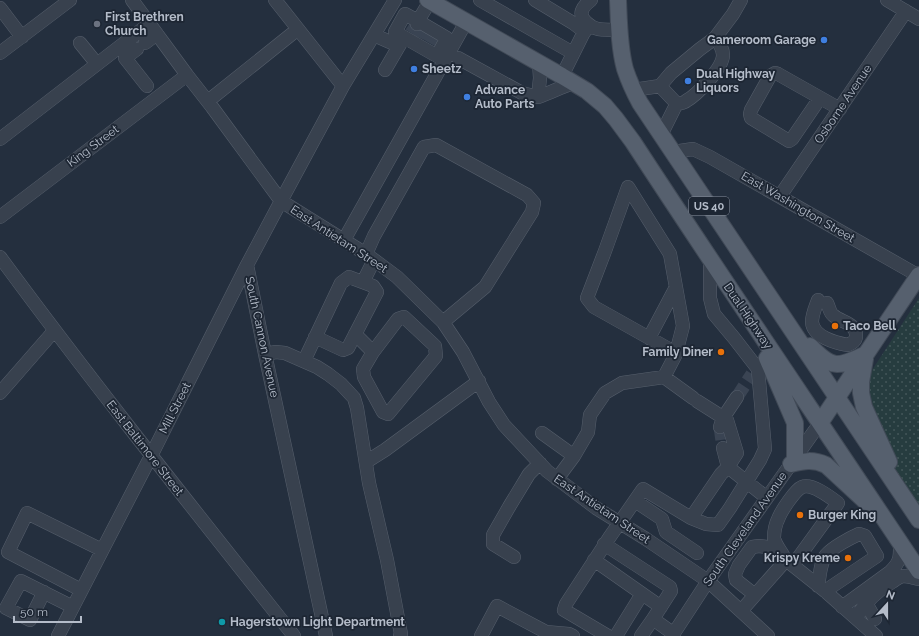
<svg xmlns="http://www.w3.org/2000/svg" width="919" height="636" font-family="Raleway,sans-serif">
	<defs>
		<pattern id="grass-dots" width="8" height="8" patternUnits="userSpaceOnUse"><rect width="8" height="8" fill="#263c3f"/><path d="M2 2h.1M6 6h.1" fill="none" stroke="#435659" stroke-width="1.8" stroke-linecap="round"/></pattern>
	</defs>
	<rect width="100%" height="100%" fill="#242f3e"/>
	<path fill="url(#grass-dots)" d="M919 298V518L872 432 863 384Z"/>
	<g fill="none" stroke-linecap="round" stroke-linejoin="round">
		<path stroke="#3a4453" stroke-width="13" stroke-dasharray="13 6" stroke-linecap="butt" d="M411 33 417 24
			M422 39 426 30
			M431 44 436 35
			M737 397 752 374
			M720 427 723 448"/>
		<defs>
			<path id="minor" d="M132 0 187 75 212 107 281 201 366 254 397 277 443 322 463 352 489 402 504 425 547 471 596 508 646 539 708 581 768 636
				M275 0 343 86
				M480 0 573 53
				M535 0 573 23 581 29 583 34
				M591 0C582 7 577 14 587 23 590 26 594 28 598 29 605 30 613 30 620 30
				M887 0 919 19
				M0 8 22 37
				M417 24 418 21 447 38 437 56 395 32 405 14 418 21 430 1
				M374 35 399 46 404 37
				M80 43 97 64
				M145 43 157 34
				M137 49 125 58 147 86
				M0 53 70 0
				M458 58 522 93 538 97
				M539 63 540 78 538 97C550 93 561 87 573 83
				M385 70 399 46
				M562 76 583 34 588 27
				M660 86 677 104 674 109 661 135
				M633 90 660 86 671 73 700 49 715 38 733 14 741 0
				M820 98 792 139 789 141 751 118 750 114 751 110 770 76 775 73 778 74 840 109
				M208 101 298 29
				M677 104C681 103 684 103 686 101 697 95 723 68 723 55 723 48 719 43 715 38
				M0 139 149 24
				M673 152 693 149 710 157 919 276
				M780 196 906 11
				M0 217 187 75
				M344 240 466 22
				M366 254 374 236 424 147 436 145 527 195 534 203 532 212 485 287 443 322
				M0 257C95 386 195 511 294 636
				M363 282 374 260
				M818 300C816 306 812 314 812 322 813 337 836 343 848 345 852 343 856 341 856 336 857 323 840 322 833 315 830 313 829 307 827 303
				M355 334 373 352 398 319 404 317 435 346 436 356 388 414 383 412 364 377 363 369 373 352
				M649 338 676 287
				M265 354 276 352 285 353 317 367 328 374 341 384 354 398 357 408 369 483 387 560 401 634 400 636
				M304 361 341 283 349 277 373 286 377 292 348 348 343 350 315 337
				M664 377 693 398
				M0 393 54 331
				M720 427 723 418 737 397
				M542 433 574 456
				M723 448 728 467 767 498
				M366 462 385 450 479 381
				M557 479 574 456 588 432 590 415 605 393 622 383 664 377 675 356 676 353 683 326 670 254 628 187 605 251 587 298 594 307 676 353
				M635 501 662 519 666 532 697 553
				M691 518 706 524 718 525 730 508 760 460 765 449 758 369 734 338 714 314 710 298V260
				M604 544 670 587 671 591 653 619
				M783 555C780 550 775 544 774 538 774 531 776 523 779 517 782 510 795 490 802 487 812 483 830 497 838 503L793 565
				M514 557 493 544V535L509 507 529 474 540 463
				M594 560 661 607
				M818 586C820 576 820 563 826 555 833 547 850 538 859 534L865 536 877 556 825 591
				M81 590 8 552 27 513 102 550
				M44 592 30 620 6 608 21 581 73 607
				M755 595 736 580 735 574 739 565 752 547 759 546 767 547 786 560 825 591 876 636
				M866 603 875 619
				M842 607 890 572C901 561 900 557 900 543
				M741 611 786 560
				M856 618C865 603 876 591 892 582 895 580 899 577 903 576 908 576 914 578 919 579
				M58 636 151 456 247 265
				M326 636 265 354 247 265 281 201 343 86 395 0
				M481 636 497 606 546 632 569 634 573 636
				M608 636 564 610 566 604 609 538 643 489 691 518 721 474 728 467 737 453 727 420 697 401
				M616 636 642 594
				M641 636 653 619 674 634
				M672 636 708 581 820 423"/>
			<path id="major" d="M428 0 562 76 587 91 605 106 616 119 633 142C727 286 824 428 919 571
				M618 0C619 22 619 47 625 69 629 81 634 92 640 103L919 520
				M810 346C832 369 838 368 866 354
				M767 358 795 423V458
				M865 359 861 382V393L864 407 889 462
				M820 423 866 354 919 275
				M791 464C804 461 813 459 826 465L866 502"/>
		</defs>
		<use href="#minor" stroke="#565f6c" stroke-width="14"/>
		<use href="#major" stroke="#414a57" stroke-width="18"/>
		<use href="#minor" stroke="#38414e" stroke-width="13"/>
		<use href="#major" stroke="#56606e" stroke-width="16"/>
	</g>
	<circle fill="#6b7280" stroke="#1d2633" stroke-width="1.5" cx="97" cy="24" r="4"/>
	<g fill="#3f7fe0" stroke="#1d2633" stroke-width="1.5">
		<circle cx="824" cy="40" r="4"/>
		<circle cx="414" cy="69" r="4"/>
		<circle cx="688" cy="81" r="4"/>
		<circle cx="467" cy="97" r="4"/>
	</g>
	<g fill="#e8710a" stroke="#1d2633" stroke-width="1.5">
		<circle cx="835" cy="326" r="4"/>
		<circle cx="721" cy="352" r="4"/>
		<circle cx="800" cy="515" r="4"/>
		<circle cx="848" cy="558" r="4"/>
	</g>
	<circle fill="#0f9aa8" stroke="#1d2633" stroke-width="1.5" cx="222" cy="622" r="4"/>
	<g text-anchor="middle" stroke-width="3.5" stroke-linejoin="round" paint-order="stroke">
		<rect fill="#1d2633" stroke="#878f9c" stroke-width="1" x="689" y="197" width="40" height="18" rx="3"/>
		<g font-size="11" font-weight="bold" fill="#b4bcc9">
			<text x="709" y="210">US 40</text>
		</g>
		<g font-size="12" font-weight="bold" fill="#b4bcc9" stroke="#1d2633" text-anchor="start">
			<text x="105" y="21">First Brethren<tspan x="105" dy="14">Church</tspan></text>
			<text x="816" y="44" text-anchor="end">Gameroom Garage</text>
			<text x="422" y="73">Sheetz</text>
			<text x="696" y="78">Dual Highway<tspan x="696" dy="14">Liquors</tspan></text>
			<text x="475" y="94">Advance<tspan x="475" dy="14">Auto Parts</tspan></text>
			<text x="843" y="330">Taco Bell</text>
			<text x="713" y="356" text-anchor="end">Family Diner</text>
			<text x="808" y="519">Burger King</text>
			<text x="840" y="562" text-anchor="end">Krispy Kreme</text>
			<text x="230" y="626">Hagerstown Light Department</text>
		</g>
		<g font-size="12" fill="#b4bcc9" stroke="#1d2633">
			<text transform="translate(843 104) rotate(-56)" y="4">Osborne Avenue</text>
			<text transform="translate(93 146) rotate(-37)" y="4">King Street</text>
			<text transform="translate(798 207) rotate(30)" y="4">East Washington Street</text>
			<text transform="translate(339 239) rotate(33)" y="4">East Antietam Street</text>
			<text transform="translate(748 316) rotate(56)" y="4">Dual Highway</text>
			<text transform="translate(262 337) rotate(78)" y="4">South Cannon Avenue</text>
			<text transform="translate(175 408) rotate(-63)" y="4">Mill Street</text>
			<text transform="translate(145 448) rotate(52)" y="4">East Baltimore Street</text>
			<text transform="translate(602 509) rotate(34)" y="4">East Antietam Street</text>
			<text transform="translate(745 529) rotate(-55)" y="4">South Cleveland Avenue</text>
		</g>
	</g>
	<g transform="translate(887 604) rotate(21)" stroke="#1d2633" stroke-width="3" paint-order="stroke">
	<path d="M0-3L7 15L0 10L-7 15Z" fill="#b4bcc9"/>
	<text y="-6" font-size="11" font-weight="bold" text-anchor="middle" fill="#b4bcc9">N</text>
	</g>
	<path d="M14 616v6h67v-6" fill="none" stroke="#b4bcc9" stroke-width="2"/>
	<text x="20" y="616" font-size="12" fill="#b4bcc9" stroke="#1d2633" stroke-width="3" paint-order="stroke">50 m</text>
</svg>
